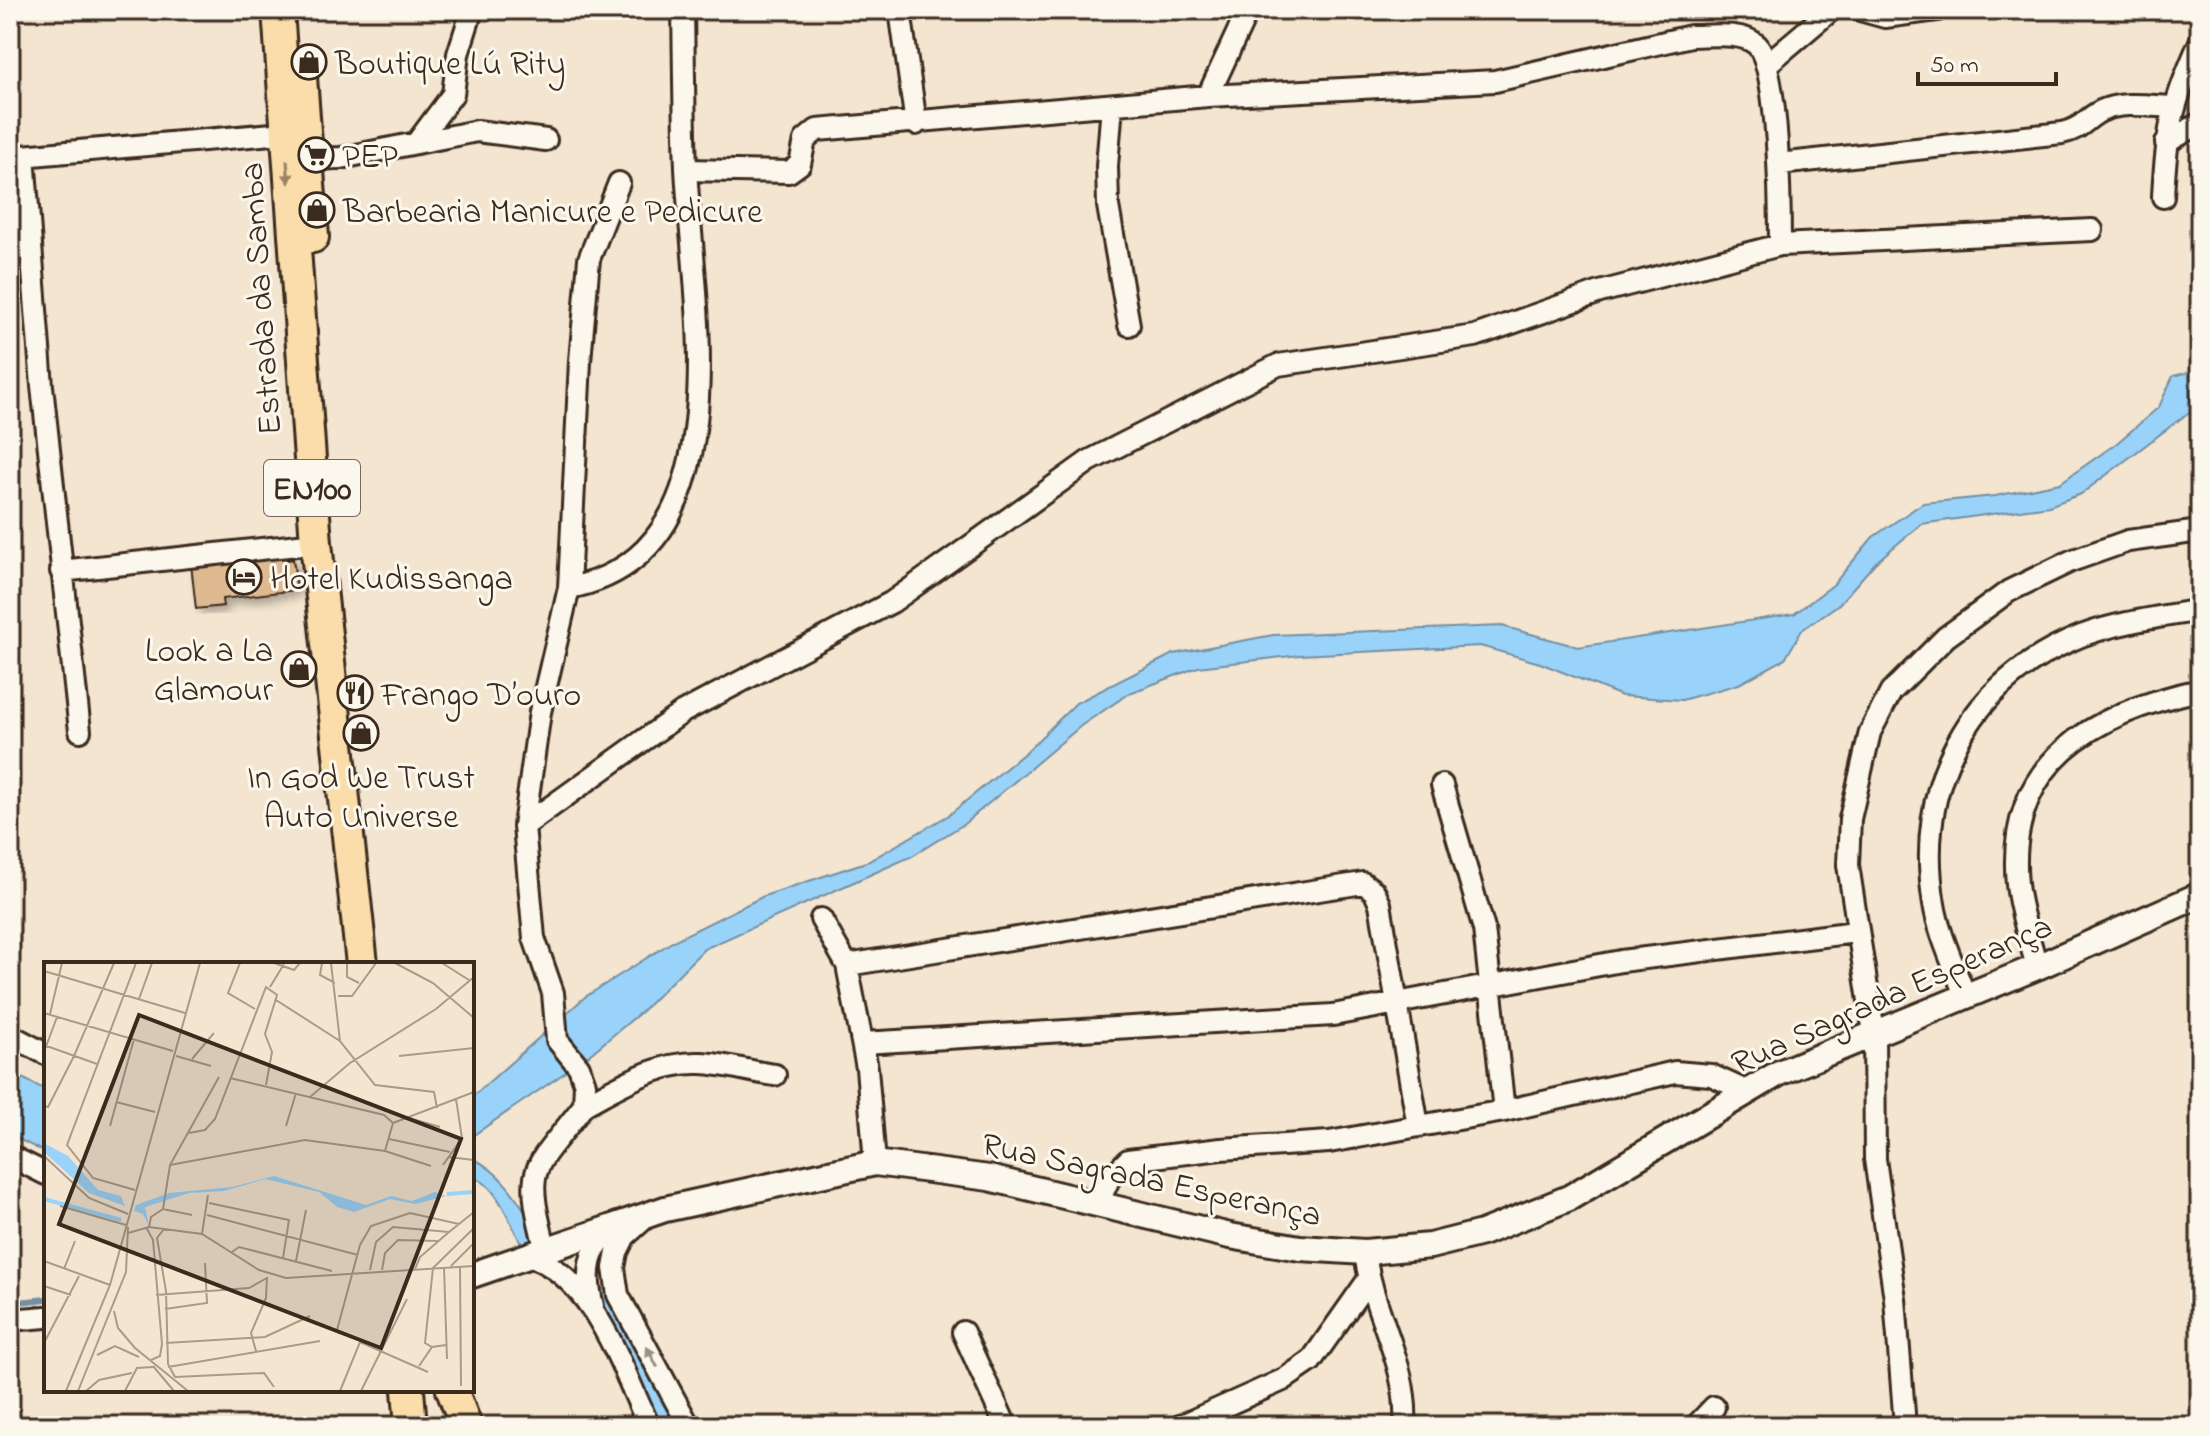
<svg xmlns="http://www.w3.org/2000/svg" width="2210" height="1436" font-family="'Indie Flower',sans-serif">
	<defs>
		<filter id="shadow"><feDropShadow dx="6" dy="6" stdDeviation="4" flood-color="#0004"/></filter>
	</defs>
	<rect width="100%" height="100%" fill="#f3e5d0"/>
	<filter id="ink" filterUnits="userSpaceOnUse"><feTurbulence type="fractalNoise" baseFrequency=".0125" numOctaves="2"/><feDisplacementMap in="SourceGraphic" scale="16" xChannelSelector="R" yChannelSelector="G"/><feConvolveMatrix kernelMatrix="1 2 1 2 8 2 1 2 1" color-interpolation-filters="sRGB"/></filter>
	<g filter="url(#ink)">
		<path fill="#9ad3fa" stroke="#748fa2" stroke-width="2" d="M2200 369V404L2081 494 2049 506 1921 524 1875 563 1839 604 1802 630 1785 659 1739 684 1682 700 1622 696 1540 663 1480 646 1300 655 1198 667 1130 693 1082 725 964 824 912 856 704 949 641 1012 582 1061 472 1136V1097L585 997 675 940 764 896 869 861 949 815 1027 751 1076 703 1173 654 1273 635 1502 626 1578 647 1794 614 1833 585 1873 537 1923 503 1995 496 2060 483 2117 443 2159 407 2173 376Z
			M10 1072 46 1090V1153L10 1135Z
			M472 1158C505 1173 522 1207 541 1236L521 1244C511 1224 496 1182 472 1177Z
			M605 1288 677 1426H657L591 1296Z"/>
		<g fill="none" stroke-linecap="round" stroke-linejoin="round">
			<path stroke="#748fa2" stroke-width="6" d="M10 1303 46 1299"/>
		</g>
		<path fill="#dfba90" stroke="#3b2a1e" stroke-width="2" filter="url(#shadow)" d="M286 552 287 560 293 559 297 590 222 599 223 606 196 609 191 564Z"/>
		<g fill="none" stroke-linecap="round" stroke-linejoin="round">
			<defs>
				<path id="minor" d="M900 10 916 124
					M1860 10 1885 17 1937 10
					M1766 65 1831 10
					M1208 96 1248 10
					M1112 105 1107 166 1108 206 1129 325
					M418 141 453 94 458 54 472 10
					M2166 143 2200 123
					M24 156 42 386 80 731
					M10 157 284 133
					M309 159 341 158 477 131 546 140
					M1779 164 2062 133C2082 129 2086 118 2101 111 2121 101 2151 106 2173 107
					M686 170 789 172 800 164 805 140 817 130 1208 96 1495 81 1691 36C1709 36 1742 31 1757 45 1779 68 1780 209 1780 245
					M2163 197C2166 131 2173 102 2200 42
					M61 571 316 543
					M569 588C748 554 692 296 686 168 684 116 684 63 683 10
					M1442 785 1484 929 1504 1111
					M524 826 683 712 892 602 1089 461 1278 365 1475 336 1600 292 1780 245 2092 230
					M821 919 847 965 867 1068 875 1163
					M847 965 1363 883 1374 891 1380 904 1418 1126
					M2037 967C2030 940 2020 913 2017 884 2005 761 2095 712 2200 690
					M1965 996C1955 967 1939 935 1934 904 1914 785 1968 681 2081 636 2118 622 2161 617 2200 610
					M10 1035 46 1054
					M863 1043 1333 1015 1621 961 1856 932
					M584 1105C620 1086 659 1061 701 1063 726 1064 751 1072 775 1075
					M10 1156 46 1174
					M1099 1201 1109 1179 1128 1160 1221 1149 1329 1142 1504 1111 1675 1072 1711 1075 1746 1091
					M644 1219 625 1236 617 1252 614 1268 618 1295 689 1426
					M545 1247C523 1161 534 1172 584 1105L585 1084 579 1067 557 1040 553 993 534 938 524 826 540 712 569 588 580 361 589 259 619 183
					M1365 1252C1372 1315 1409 1362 1405 1426
					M527 1255C594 1276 621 1367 649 1426
					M593 1306C585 1276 586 1247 615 1228
					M10 1320 46 1317
					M963 1332 1006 1426
					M1180 1426 1283 1380 1311 1361 1368 1280
					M1696 1426 1714 1407
					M1905 1426 1895 1299 1875 1159 1874 1033 1848 865 1850 819 1870 732 1891 692 1946 637 2009 591 2071 561 2128 541 2200 531"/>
				<path id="tertiary" d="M472 1275 665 1209 875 1163 989 1178 1230 1236 1300 1248 1365 1252 1430 1246 1482 1233 1569 1198 1779 1073 2037 967 2200 895"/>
				<path id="primary" d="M278 10 316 543 362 964
					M301 77 313 237
					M408 1390 411 1426
					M452 1390 466 1426"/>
			</defs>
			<use href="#minor" stroke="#3b2a1e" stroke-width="26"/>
			<use href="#tertiary" stroke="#3b2a1e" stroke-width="30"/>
			<use href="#primary" stroke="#3b2a1e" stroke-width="36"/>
			<use href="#minor" stroke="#fbf7ec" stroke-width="20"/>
			<use href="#tertiary" stroke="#fbf7ec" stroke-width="24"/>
			<use href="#primary" stroke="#faddab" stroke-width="30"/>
		</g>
		<defs><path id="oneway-solid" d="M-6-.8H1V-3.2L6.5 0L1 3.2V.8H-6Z" transform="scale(2)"/></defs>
		<use fill="#9a8464" href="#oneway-solid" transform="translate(288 172) rotate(85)"/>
		<use fill="#9b9085" href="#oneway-solid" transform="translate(652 1357) rotate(-118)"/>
	</g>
	<defs>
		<symbol id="shop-ring" viewBox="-11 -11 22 22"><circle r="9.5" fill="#fbf7ec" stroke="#3b2a1e" stroke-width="1.5"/><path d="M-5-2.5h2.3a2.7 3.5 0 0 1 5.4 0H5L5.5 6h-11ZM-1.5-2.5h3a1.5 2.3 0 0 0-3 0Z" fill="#3b2a1e"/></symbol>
		<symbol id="supermarket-ring" viewBox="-11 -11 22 22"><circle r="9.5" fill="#fbf7ec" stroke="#3b2a1e" stroke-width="1.5"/><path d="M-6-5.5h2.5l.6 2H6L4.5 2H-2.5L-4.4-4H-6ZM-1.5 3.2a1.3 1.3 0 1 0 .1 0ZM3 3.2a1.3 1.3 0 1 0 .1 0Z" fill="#3b2a1e"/></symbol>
		<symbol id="hotel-ring" viewBox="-11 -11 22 22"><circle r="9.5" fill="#fbf7ec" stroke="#3b2a1e" stroke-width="1.5"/><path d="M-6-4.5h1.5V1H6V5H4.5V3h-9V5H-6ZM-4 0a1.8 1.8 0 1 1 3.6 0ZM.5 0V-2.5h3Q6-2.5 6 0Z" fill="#3b2a1e"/></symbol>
		<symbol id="restaurant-ring" viewBox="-11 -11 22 22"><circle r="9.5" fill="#fbf7ec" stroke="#3b2a1e" stroke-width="1.5"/><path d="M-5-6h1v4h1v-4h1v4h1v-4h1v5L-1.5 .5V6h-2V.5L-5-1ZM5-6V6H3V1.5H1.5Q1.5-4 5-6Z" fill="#3b2a1e"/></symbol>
	</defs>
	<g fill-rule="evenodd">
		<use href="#shop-ring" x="289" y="42" width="40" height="40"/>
		<use href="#supermarket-ring" x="296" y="135" width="40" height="40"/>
		<use href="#shop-ring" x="297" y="190" width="40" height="40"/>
		<use href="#hotel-ring" x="224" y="557" width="40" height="40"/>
		<use href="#shop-ring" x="279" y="649" width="40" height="40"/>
		<use href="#restaurant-ring" x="335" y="673" width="40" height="40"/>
		<use href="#shop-ring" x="341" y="713" width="40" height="40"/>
	</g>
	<g text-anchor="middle" stroke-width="6" stroke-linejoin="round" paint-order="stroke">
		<rect fill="#fbf7ec" stroke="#75685c" stroke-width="2" x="264" y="460" width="96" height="56" rx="6"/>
		<g font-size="32" font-weight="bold" fill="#3b2a1e">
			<text x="312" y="499">EN100</text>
		</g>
		<g font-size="34" fill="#3b2a1e" stroke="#fbf7ec" text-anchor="start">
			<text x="335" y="74">Boutique Lú Rity</text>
			<text x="342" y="167">PEP</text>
			<text x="343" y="222">Barbearia Manicure e Pedicure</text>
			<text x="270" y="589">Hotel Kudissanga</text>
			<text x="273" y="661" text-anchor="end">Look a La<tspan x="273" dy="39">Glamour</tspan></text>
			<text x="381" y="705">Frango D’ouro</text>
			<text x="361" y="788" text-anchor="middle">In God We Trust<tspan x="361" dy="39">Auto Universe</tspan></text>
		</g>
		<g font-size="34" fill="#3b2a1e" stroke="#fbf7ec">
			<text transform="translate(259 299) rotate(-94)" y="12">Estrada da Samba</text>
			<text transform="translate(1891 993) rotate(-24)" y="12">Rua Sagrada Esperança</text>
			<text transform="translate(1152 1178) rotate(12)" y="12">Rua Sagrada Esperança</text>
		</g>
	</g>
	<g transform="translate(44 962)">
		<rect width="430" height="430" fill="#f3e5d0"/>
		<path d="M0 181 24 194 54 228 77 234 81 244 45 231 0 190ZM230 214 322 243 347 234 368 239 391 230 402 234 371 242 346 237 310 250 293 245 275 230 221 217 180 229 145 231 101 245 105 264 99 252 90 249 92 243 125 231 188 225Z" fill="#9ad3fa"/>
		<path fill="none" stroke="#9ad3fa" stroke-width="4" d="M403 232 430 230M0 237 77 258"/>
		<path fill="none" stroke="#a99a89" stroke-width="2" d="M196 1 184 31 211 47M230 1 250 8 256 1M278 1 276 13 291 21M287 1 296 79 331 123 390 130 393 146M303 1V15L315 21M351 1 389 21 430 56M398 1 425 18M0 9 141 51M226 25 240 2M294 34H308L332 1M95 37 108 1M232 38 296 79M0 51 129 89M6 52 18 1M0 83 53 102M0 90 13 55M132 94 167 104M355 94 430 86M148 97 170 71M186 116 340 153 349 161M266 135 306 101 392 47 430 15M72 140 111 150M0 144 4 145 30 94 70 1M365 156 396 165M349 161 430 130M66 164 90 77M242 164 252 131M145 171 161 168 171 157 222 25 233 33 221 72 228 90 222 123M345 177 406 190M341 189 349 161M0 194 45 236 84 252M404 195 430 198M126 203 261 178 341 189 387 204M399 203 418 176 412 137M91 228 49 216 23 183 92 1M165 241 245 258 239 296M16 244 82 263M119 247 126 203 175 115M163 253 314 293M102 265 109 278 118 382 116 394 107 398M105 265 107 255 119 247 148 253M120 267 113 276 122 329 124 402 131 415M405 270 430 250M84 271 105 265 158 272 215 308 242 316 430 304M158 272 164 233M188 290 195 285 288 309M0 299 66 323M252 299 262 248M407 304 430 281M400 305 403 397M416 305 417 424M20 307 31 279M326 308 332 280 349 265 405 270 376 295 371 307M338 308 341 291 354 278 395 279M0 324 27 333M112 333 205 326 223 316M121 347 163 341 161 301M70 349 74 366 91 386 144 429M293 368 316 283 327 264 366 251 415 262M0 381 35 314M122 381 221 375 266 354M388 385 381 381 389 306 430 266M212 389 207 371 222 336 223 315M53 393 71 384 95 395M109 404 130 429M375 404 388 385 402 383M124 405 276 379M131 415 220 411 230 425M22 429 66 323 156 1M34 429 82 310 84 265M42 429 55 418 88 411M81 429 93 406 109 405M296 429 316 380 384 410M317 429 363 337"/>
		<path fill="#3b2a1e" fill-opacity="0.15" stroke="#3b2a1e" stroke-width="4" d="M95 53 417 177 337 386 15 262Z"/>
		<rect width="430" height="430" fill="none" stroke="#3b2a1e" stroke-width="4"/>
	</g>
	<rect width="2210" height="1436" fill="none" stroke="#fbf7ec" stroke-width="40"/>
	<rect x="20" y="20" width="2170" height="1396" fill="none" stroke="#3b2a1e" stroke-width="3" filter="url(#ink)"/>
	<path d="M1918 72v12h138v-12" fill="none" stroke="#3b2a1e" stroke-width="4"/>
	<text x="1930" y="72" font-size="24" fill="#3b2a1e" stroke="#fbf7ec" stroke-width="6" paint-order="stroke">50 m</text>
</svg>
